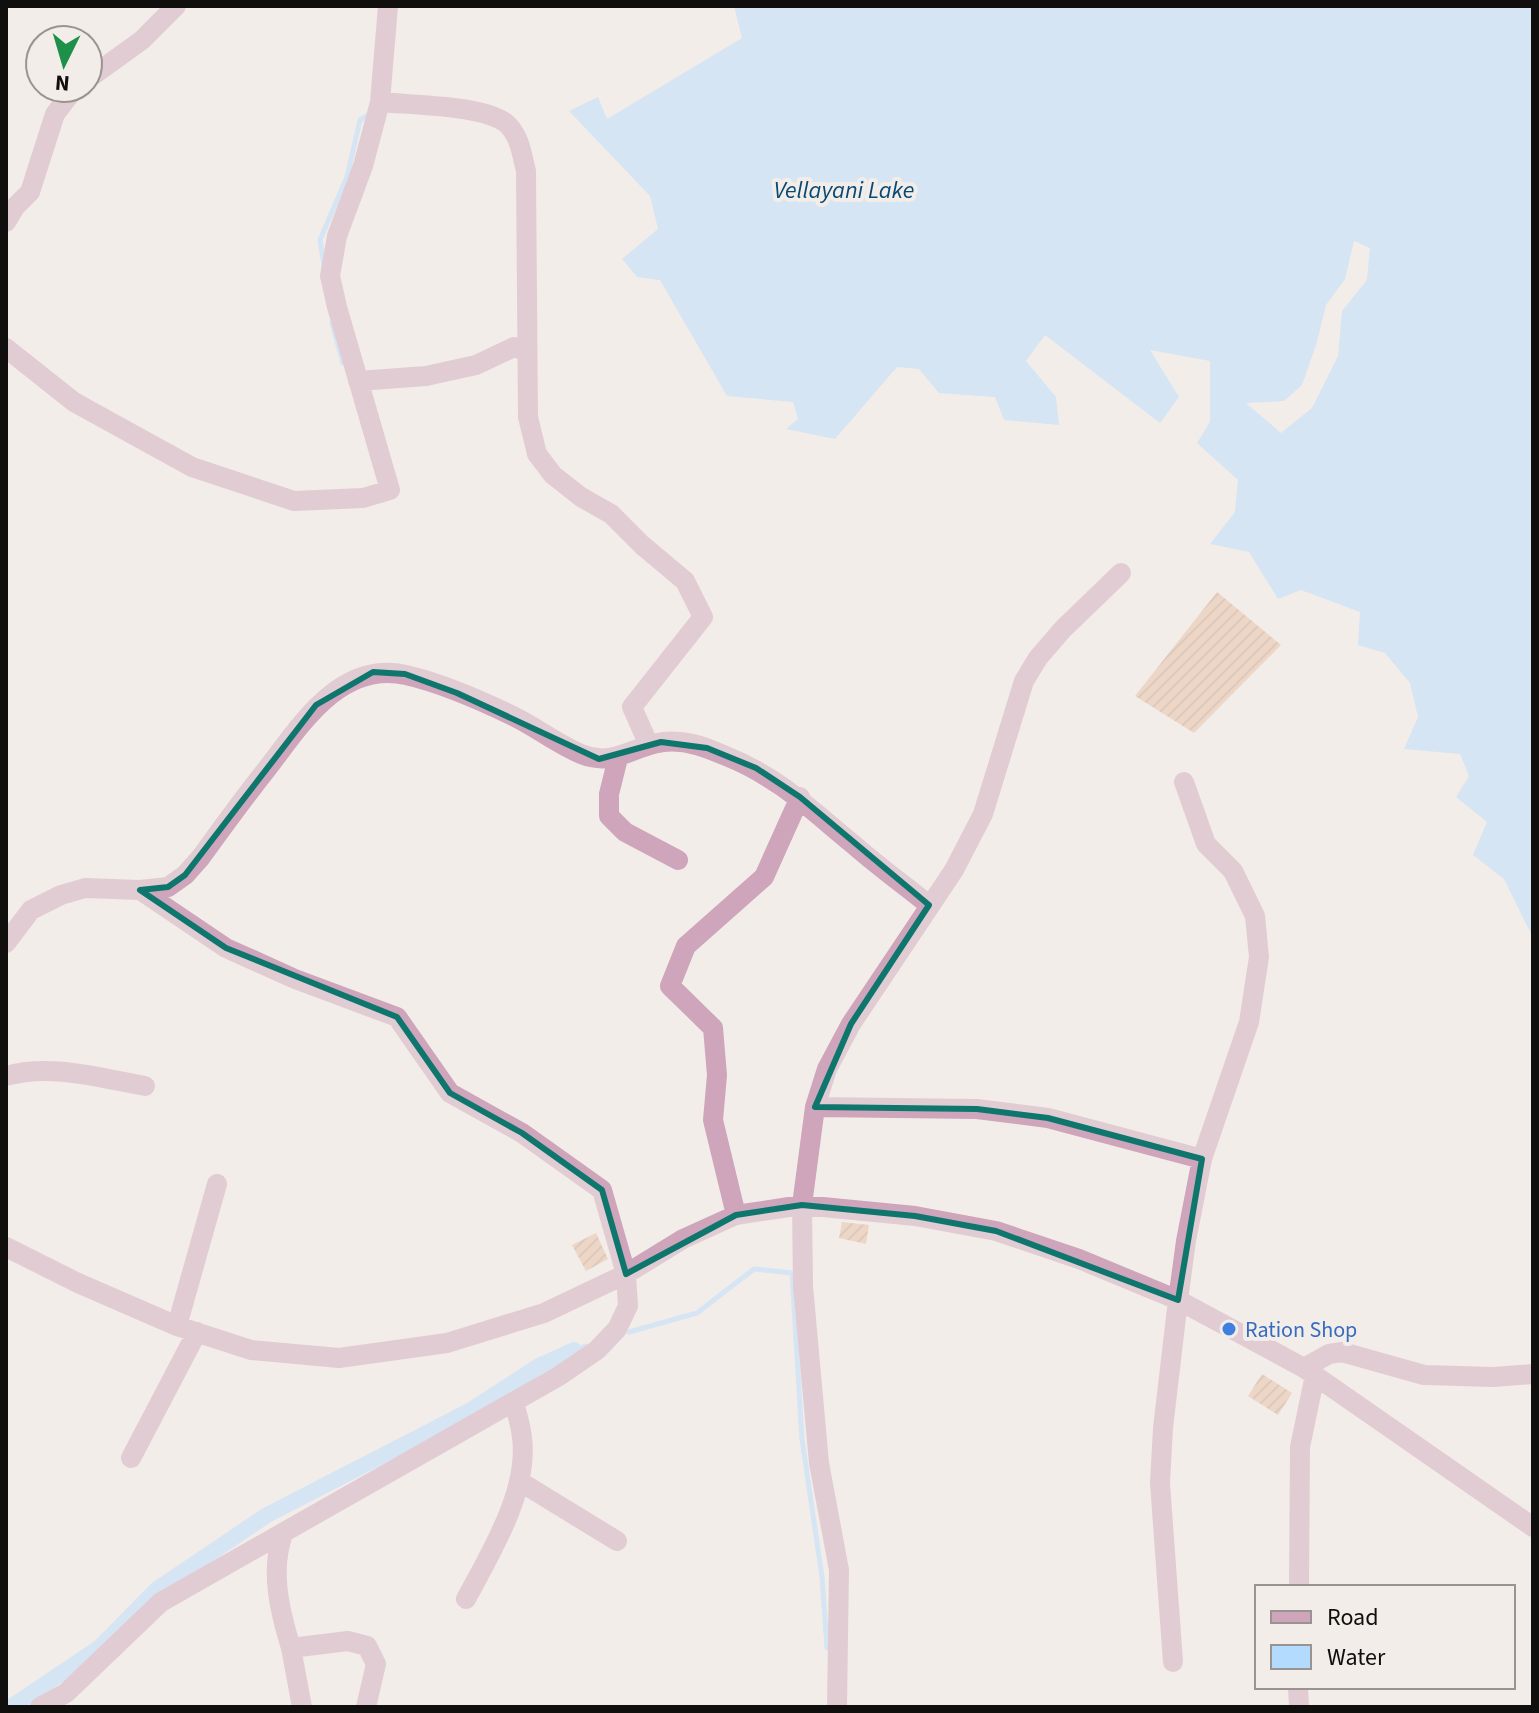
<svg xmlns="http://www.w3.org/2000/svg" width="1539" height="1713" font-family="'Source Sans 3',sans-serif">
	<defs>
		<pattern id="building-hatch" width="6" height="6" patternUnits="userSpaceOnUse" patternTransform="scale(2)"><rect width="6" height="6" fill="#e6bb9c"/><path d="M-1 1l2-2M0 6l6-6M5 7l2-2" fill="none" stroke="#c4a085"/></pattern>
	</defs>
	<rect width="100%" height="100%" fill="#f3ede9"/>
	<path fill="#b2dbfe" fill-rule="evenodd" d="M734 6H1533V938L1504 879 1473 855 1487 822 1456 797 1469 776 1460 754 1404 749 1418 717 1410 683 1385 653 1358 645 1360 612 1301 590 1278 599 1249 552 1210 544 1235 512 1238 480 1197 443 1210 422V361L1150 350 1179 397 1160 423 1045 335 1026 361 1056 397 1059 425 1004 420 995 397 939 393 919 369 897 367 835 439 786 429 798 419 793 402 727 396 660 280 637 277 622 259 658 229 650 196 569 111 598 97 607 119 742 38ZM1354 241 1370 248 1367 280 1342 311 1338 356 1312 408 1281 433 1246 403 1284 401 1302 385 1317 342 1326 305 1345 279Z"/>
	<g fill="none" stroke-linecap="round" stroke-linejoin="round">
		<path stroke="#b2dbfe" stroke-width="5" d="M324 265 320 240 347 177 360 120 372 113
			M332 323 343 363
			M629 1332 697 1313 754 1269 792 1273 802 1439 822 1577 827 1648
			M574 1350 586 1346"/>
		<path stroke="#b2dbfe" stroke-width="16" d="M6 1707H11L99 1648 156 1590 267 1515 471 1410 539 1366 574 1350"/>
	</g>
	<path fill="url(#building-hatch)" d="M1217 592 1281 645 1194 733 1135 696Z
		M842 1222 869 1225 866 1244 839 1238Z
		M596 1233 608 1259 586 1271 572 1245Z
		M1262 1374 1292 1393 1278 1415 1248 1396Z"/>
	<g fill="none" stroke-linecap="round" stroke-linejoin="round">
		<path stroke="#cea5ba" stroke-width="20" d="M88 79 142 40 176 6
			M380 102C410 105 488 105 508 125 520 137 522 155 526 171L528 417 537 454 553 475 581 497 611 514 642 545 685 581 703 617 632 707 648 743
			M6 222 15 207 30 192 55 114 75 88
			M6 348 74 402 192 467 294 501 363 498 390 490 337 307 330 276 337 236 363 166 380 102 388 6
			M358 381 426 376 476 365 514 347 527 352
			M618 758 609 794V816L625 832 678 860
			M6 943 31 910 61 895 85 888 140 890 168 887 185 875 201 857C222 828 243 799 266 770 300 726 340 660 406 675 441 683 480 700 513 716 536 727 557 744 581 754 620 770 639 737 680 742 696 743 711 750 726 756 779 777 811 810 854 845 878 866 904 885 929 905
			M6 1076C51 1063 100 1078 145 1086
			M815 1107 977 1109 1048 1118 1202 1159
			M736 1215 713 1120 717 1075 713 1028 670 986 686 946 764 877 800 797
			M6 1247 78 1283 177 1326 251 1350 339 1358 447 1343 544 1313 626 1274 683 1239 736 1215 802 1205 915 1216 996 1231 1079 1259 1178 1300 1304 1368 1533 1527
			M177 1326 217 1184
			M1304 1368 1329 1354 1342 1352 1424 1375 1493 1377 1533 1374
			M131 1458 197 1332
			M519 1481 617 1541
			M284 1532C269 1569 280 1612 291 1648L348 1641 367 1646 376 1664 366 1707
			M1299 1587 1300 1447 1315 1375
			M466 1599C490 1554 529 1491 522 1438 521 1426 517 1414 514 1402
			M291 1648 302 1707
			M1173 1662 1160 1483 1163 1428 1178 1300 1186 1241 1202 1159 1249 1022 1259 957 1255 916 1233 871 1206 844 1184 782
			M1298 1687 1299 1707
			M40 1707 66 1693 161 1602 559 1376 597 1350 617 1329 628 1306 626 1274 602 1190 522 1133 450 1093 397 1017 295 979 226 948 140 890
			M837 1707 839 1570 819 1463 803 1286 802 1205 815 1107 827 1069 851 1024 954 870 983 814 1024 681 1038 658 1063 629 1121 573"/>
	</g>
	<path d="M0 0H1539V1713H0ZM373 672 405 674 457 693 599 759 661 742 707 748 756 768 800 797 929 905 851 1024 815 1107 977 1109 1048 1118 1202 1159 1178 1300 996 1231 915 1216 802 1205 736 1215 626 1274 602 1190 522 1133 450 1093 397 1017 226 948 140 890 168 887 185 875 316 705Z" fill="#f3ede9" fill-opacity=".55" fill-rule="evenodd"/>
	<path fill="none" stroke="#0f766e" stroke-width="6" stroke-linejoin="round" d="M373 672 405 674 457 693 599 759 661 742 707 748 756 768 800 797 929 905 851 1024 815 1107 977 1109 1048 1118 1202 1159 1178 1300 996 1231 915 1216 802 1205 736 1215 626 1274 602 1190 522 1133 450 1093 397 1017 226 948 140 890 168 887 185 875 316 705Z"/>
	<circle fill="#3f7fe0" stroke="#f3ede9" stroke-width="3" cx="1229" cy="1329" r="8"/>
	<g text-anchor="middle" stroke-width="8" stroke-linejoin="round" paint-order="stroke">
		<g font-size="22" fill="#366cbe" stroke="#f3ede9" text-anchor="start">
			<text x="1245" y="1337">Ration Shop</text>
		</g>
		<g font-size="24" font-style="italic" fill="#074a76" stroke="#f3ede9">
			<text x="844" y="198">Vellayani Lake</text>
		</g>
	</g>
	<rect width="1539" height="1713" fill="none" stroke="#110f0d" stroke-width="16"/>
	<rect x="1255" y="1585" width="260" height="104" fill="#f3ede9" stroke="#999491" stroke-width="2"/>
	<rect x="1271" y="1611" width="40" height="12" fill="#cea5ba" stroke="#999491" stroke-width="2"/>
	<text x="1327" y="1625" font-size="24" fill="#110f0d">Road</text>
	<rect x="1271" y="1645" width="40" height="24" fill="#b2dbfe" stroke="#999491" stroke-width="2"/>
	<text x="1327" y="1665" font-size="24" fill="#110f0d">Water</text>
	<g transform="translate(64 64) rotate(185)"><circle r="38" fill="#f3ede9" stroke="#999491" stroke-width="2"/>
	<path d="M0-6L14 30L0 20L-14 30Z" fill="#1e904a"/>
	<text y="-12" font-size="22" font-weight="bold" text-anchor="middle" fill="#110f0d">N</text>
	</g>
</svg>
